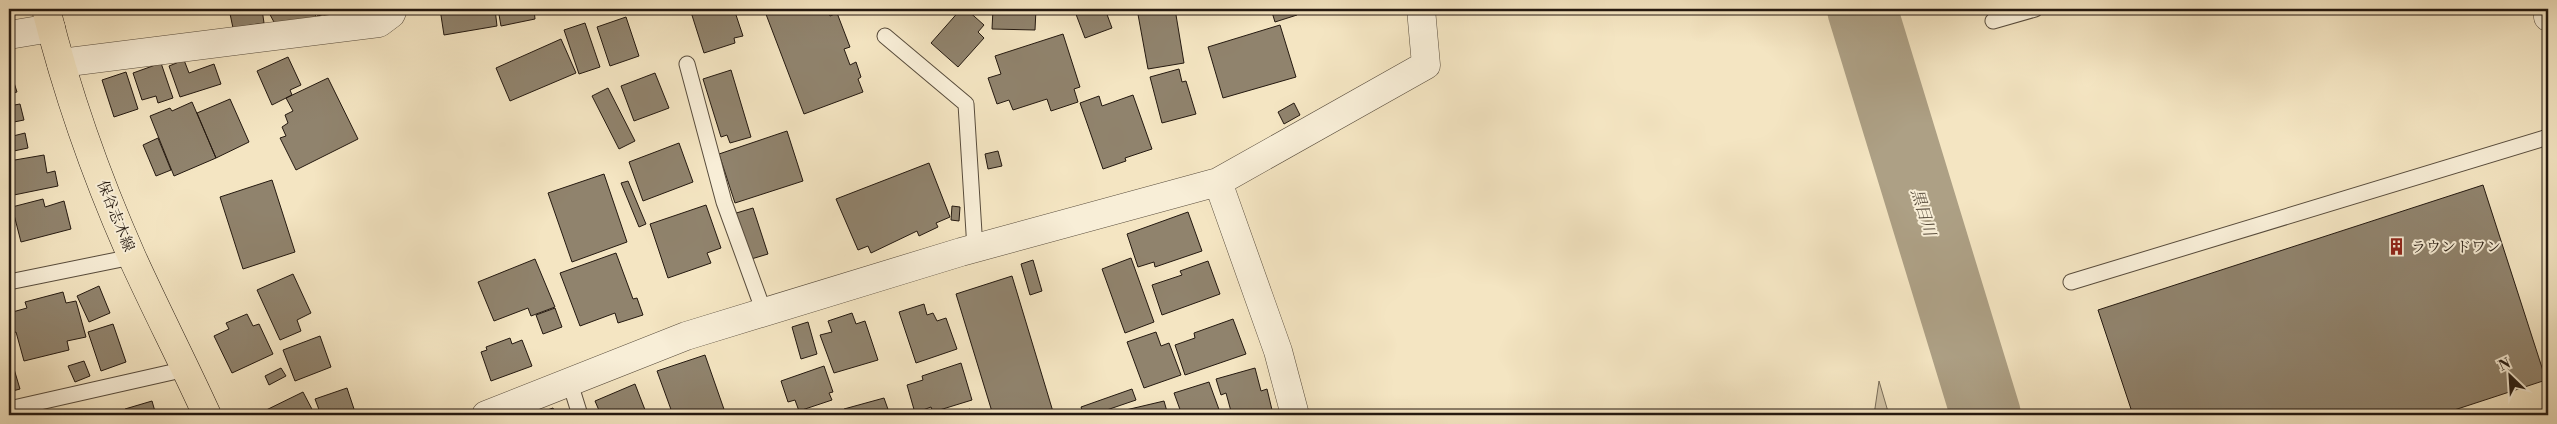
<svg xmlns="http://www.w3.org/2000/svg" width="2557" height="424" font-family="'Libre Bodoni','Noto Serif JP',serif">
	<rect width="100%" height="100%" fill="#f4e5c2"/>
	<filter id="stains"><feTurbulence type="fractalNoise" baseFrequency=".004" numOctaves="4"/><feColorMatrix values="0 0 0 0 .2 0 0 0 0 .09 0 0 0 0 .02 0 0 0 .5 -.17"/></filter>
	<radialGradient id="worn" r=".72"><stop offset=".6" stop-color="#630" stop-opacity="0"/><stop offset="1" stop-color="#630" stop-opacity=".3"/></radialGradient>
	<path fill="#d1c2a4" stroke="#7a6e5a" d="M1879 381 1889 415H1874Z"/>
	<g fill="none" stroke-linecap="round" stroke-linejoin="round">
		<path stroke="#ada085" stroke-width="70" d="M1862 9 1986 415"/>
	</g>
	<path fill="#90836d" stroke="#241910" d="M229 9H262L264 23 233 28Z
		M267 9H312L317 18 275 24Z
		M314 9H346L326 19 324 14 318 16Z
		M440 9H495L497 26 444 35Z
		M498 9H534L535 19 501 26Z
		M690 9H734L743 36 734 38 735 43 704 53Z
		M764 9H827L830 16 837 13 850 47 844 49 850 65 856 62 861 77 858 79 863 92 804 114Z
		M961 9H966L984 25 978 32 984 38 958 67 931 43Z
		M993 9H1036L1035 30 992 29Z
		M1074 9H1105L1112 28 1085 38Z
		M1137 9H1175L1184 63 1148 69Z
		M1271 9H1296L1297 15 1275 22Z
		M626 17 639 56 610 66 597 27Z
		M585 23 600 67 579 74 564 30Z
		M1280 25 1296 77 1223 98 1208 47Z
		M1063 34 1080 87 1074 89 1078 102 1051 111 1047 99 1013 110 1009 100 997 104 988 78 1001 74 995 56Z
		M561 39 576 73 510 101 496 68Z
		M288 57 301 85 290 90 292 95 272 105 257 71Z
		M184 60 189 73 214 64 221 84 180 97 169 66Z
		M161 63 173 98 158 103 156 96 142 100 133 73Z
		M1179 69 1182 82 1186 81 1196 114 1162 123 1150 77Z
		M10 70 17 92 9 94V71Z
		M731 70 751 137 730 143 727 135 721 137 703 79Z
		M126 72 138 109 114 117 102 80Z
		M655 73 669 108 634 121 621 86Z
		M328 78 358 139 296 170 280 138 286 136 282 127 288 123 285 115 293 111 286 98Z
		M608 88 635 141 619 149 592 96Z
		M1133 95 1152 149 1125 158 1126 161 1103 169 1080 103 1099 96 1102 106Z
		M230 99 249 142 216 158 197 113Z
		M192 102 216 158 174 176 150 116 170 108 172 111Z
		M1294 103 1300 115 1284 124 1278 112Z
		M20 104 24 120 9 123V106Z
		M787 131 803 181 735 203 719 154Z
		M25 133 28 148 9 152V137Z
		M158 138 171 170 156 176 143 145Z
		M679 143 693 182 643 201 629 162Z
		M998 151 1002 166 988 169 985 154Z
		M44 155 47 173 55 171 58 186 9 196V161Z
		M929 163 950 217 936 223 938 227 919 236 917 231 871 253 868 246 858 250 836 199Z
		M604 174 627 242 572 262 548 193Z
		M272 180 295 252 243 269 220 197Z
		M628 181 646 224 639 227 621 183Z
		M2483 185 2546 380 2439 415H2133L2098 310Z
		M43 199 45 207 64 201 71 229 21 242 12 207Z
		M706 205 721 248 707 253 711 263 668 278 650 224Z
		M952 206 960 207 959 221 951 220Z
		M753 208 768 254 748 260 733 214Z
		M1188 212 1202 251 1155 267 1154 262 1138 267 1127 234Z
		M616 253 633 299 637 298 643 315 618 323 615 313 580 326 560 273Z
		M1131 258 1154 322 1125 333 1102 269Z
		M535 259 555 307 531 316 528 308 494 321 478 282Z
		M1033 260 1042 291 1030 295 1021 264Z
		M1208 261 1220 294 1162 315 1152 285 1182 275 1180 271Z
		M293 274 311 313 297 320 301 331 280 340 257 290Z
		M1012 276 1054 415H993L956 294Z
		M99 286 110 313 89 322 77 296Z
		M63 292 66 303 76 301 86 337 67 341 69 350 24 361 16 332 10 334 9 313 27 308 25 302Z
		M924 304 927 315 933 313 937 321 946 318 957 349 916 363 899 312Z
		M555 308 562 327 543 334 536 315Z
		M852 313 856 324 865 321 878 360 834 373 820 335 832 332 828 321Z
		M247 314 253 326 259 324 273 354 232 373 214 336 229 329 226 323Z
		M1233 319 1246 354 1185 375 1175 345 1195 338 1194 333Z
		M808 322 817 354 801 359 792 327Z
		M113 324 126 362 101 371 88 332Z
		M1156 332 1161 346 1169 343 1181 375 1144 388 1127 342Z
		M320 336 331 367 295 381 283 350Z
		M510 338 512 344 522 340 532 366 491 381 481 352 487 350 486 347Z
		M705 355 726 415H673L657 371Z
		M9 359H11L20 389 9 392Z
		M84 361 90 376 75 382 68 366Z
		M961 363 972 400 933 412 931 407 915 413 907 385 923 380 922 376Z
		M824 366 833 392 829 393 832 400 799 411 795 400 788 402 781 381Z
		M281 368 286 376 269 385 265 376Z
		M1255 368 1261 391 1267 389 1273 414 1232 415 1226 393 1221 395 1216 379Z
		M1209 382 1221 415H1182L1174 393Z
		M635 384 647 415H601L595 401Z
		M347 388 356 415H321L315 399Z
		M1132 389 1136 400 1092 415H1084L1081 407Z
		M303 392 315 415H256Z
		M884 398 890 415H845L844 409Z
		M152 401 156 415H127L125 409Z
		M1164 401 1168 415H1114L1113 413Z
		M553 408 556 415H533Z
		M970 409 972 415H951Z"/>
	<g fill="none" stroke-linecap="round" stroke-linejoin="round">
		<defs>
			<path id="service" d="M1993 21 2035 9
				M885 36 966 104 975 249
				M687 64 724 202 764 312
				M9 282 132 257
				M2071 282 2548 137
				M570 383 580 415
				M9 409 186 369"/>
			<path id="minor" d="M2547 9 2548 17
				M9 35 51 28
				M61 63 379 23 391 14 393 9
				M1218 182 1278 351 1295 415
				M486 415 686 336 961 252 1218 182 1426 65 1421 9"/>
			<path id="primary" d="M46 9C67 93 97 178 132 257 156 310 183 362 207 415"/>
		</defs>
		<use href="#service" stroke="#584c3c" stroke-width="17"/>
		<use href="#minor" stroke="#584c3c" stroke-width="29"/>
		<use href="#primary" stroke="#241910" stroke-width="29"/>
		<use href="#service" stroke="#f8eed7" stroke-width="15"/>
		<use href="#minor" stroke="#f8eed7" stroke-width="28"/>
		<use href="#primary" stroke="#f4e5c2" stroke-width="28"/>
	</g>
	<defs>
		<symbol id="building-bare" viewBox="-9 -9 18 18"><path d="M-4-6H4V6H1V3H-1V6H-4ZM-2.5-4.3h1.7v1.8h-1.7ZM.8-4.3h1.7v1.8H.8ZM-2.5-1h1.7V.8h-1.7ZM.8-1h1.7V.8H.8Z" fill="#8f2418" stroke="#f8eed7" stroke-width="2.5" paint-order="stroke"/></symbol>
	</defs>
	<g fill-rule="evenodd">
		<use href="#building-bare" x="2384" y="234" width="25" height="25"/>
	</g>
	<g text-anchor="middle" stroke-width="4" stroke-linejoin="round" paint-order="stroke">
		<g font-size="15" fill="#241910" stroke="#f8eed7">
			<text transform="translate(116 216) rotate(68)" y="5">保谷志木線</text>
		</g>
		<g font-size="15" fill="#241910" stroke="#f8eed7" text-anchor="start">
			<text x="2411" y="252">ラウンドワン</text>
		</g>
		<g font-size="16" font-style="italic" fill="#5b4f3f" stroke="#f8eed7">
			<text transform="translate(1924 212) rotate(73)" y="6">黒目川</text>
		</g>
	</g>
	<rect width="2557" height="424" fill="none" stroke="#f4e5c2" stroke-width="30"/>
	<rect x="10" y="10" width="2537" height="404" fill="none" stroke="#241910" stroke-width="2.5"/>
	<rect x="15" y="15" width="2527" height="394" fill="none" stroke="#241910"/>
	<g transform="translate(2510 376) rotate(335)" stroke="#f8eed7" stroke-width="4" paint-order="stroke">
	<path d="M0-4L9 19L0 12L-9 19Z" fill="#241910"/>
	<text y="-8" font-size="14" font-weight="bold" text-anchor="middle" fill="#241910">N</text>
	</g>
	<rect width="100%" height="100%" filter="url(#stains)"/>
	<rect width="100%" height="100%" fill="url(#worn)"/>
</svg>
